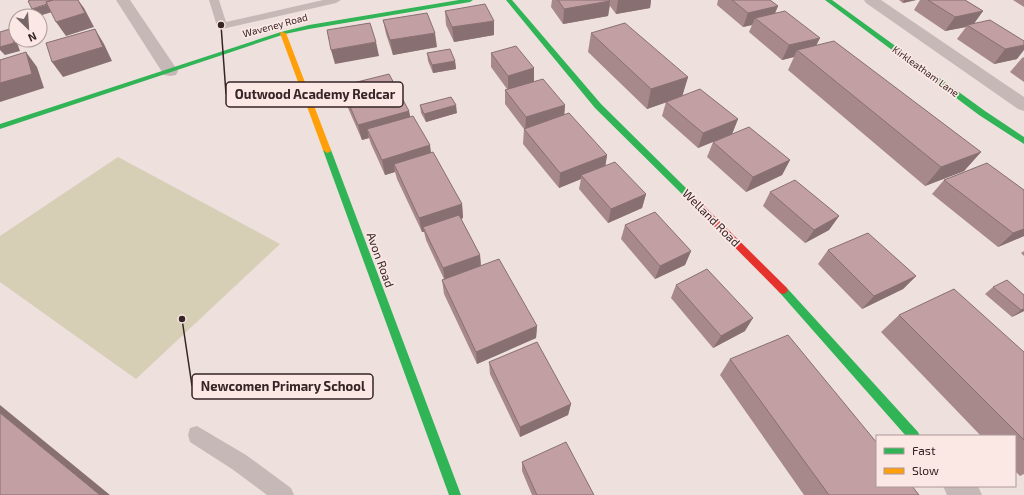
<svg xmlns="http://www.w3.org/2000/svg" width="1024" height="495" font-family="'Exo 2',sans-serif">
	<rect width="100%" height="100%" fill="#ede0dd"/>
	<path fill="#d6cfb6" d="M118 157 280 244 136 379 0 282V236Z"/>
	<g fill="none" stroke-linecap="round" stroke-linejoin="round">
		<path fill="#c5b8b7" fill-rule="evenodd" d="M209 0H219L226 22 323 0H341L336 3 222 29 217 26Z
			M197 426 246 455 291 488 294 495H267L232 469 190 442 188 435 190 428Z"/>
		<path fill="#c5b8b7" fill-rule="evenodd" d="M116 0H130L178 71 176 75 170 76 164 75Z
			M864 0H881L1024 97V111L1018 109 866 3Z
			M943 486H978L982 495H947Z"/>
		<path fill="#30b455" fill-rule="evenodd" d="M459 0H473L470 2 309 29 285 34 0 129V124L281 32 309 25Z
			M506 0H512L601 104 690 192 691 194 690 196H684L595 108Z
			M825 0H832L985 111 1024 137V144L979 115Z
			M327 147 331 150 461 495H449L323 150Z
			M783 286 786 287 918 432 920 436H906L780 293 778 290 780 287Z"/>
		<path fill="#ff9f0a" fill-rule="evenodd" d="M281 32 286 33 331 150 330 152 327 153 323 150 280 33Z"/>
		<path fill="#e5322d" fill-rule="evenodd" d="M687 191 690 192 786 287 788 290 786 293 783 294 780 293 684 196 683 194 684 192Z"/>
	</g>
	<path fill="#a7898b" d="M552 0H651L650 8 616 14 610 6 608 16 563 24 551 7Z
		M718 0H770L778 6 775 13 816 45 981 152 964 171 925 186 788 70 794 57 782 60 749 32 752 25 743 27 717 5Z
		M899 0H916L903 3Z
		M920 0H965L983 11 974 23 1017 59 994 64 957 39 966 27 945 31 914 10Z
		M1013 0H1024V7Z
		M445 11 494 35 454 42 446 25Z
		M383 20 437 47 393 55 386 34Z
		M591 33 688 77 682 96 738 119 732 134 698 148 662 116 666 102 647 109 588 52Z
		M427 53 455 61 456 69 433 73 428 61Z
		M491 53 534 68V81L565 105 564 115 607 155 605 166 646 194 642 208 608 223 579 189 581 179 559 188 523 144 524 129 505 104V90L507 89 491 67Z
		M1024 57V82L1010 72 1022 58Z
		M341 86 409 111 410 117 462 204 463 218 461 219 480 255 481 266 537 326 536 338 477 364 444 294 442 280 444 279 426 240 424 232H422L397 179 395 172 385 175 371 144 369 138 362 140 345 101Z
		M420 105 457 113 426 122 421 113Z
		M713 142 790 160 782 175 746 192 707 157Z
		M944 180 1024 190V236L998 247 932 194Z
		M770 192 839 216 829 230 805 243 763 206Z
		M625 225 691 251 685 265 655 279 621 239Z
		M828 250 916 276 903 289 862 309 818 264Z
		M1024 251V256L1021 253Z
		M676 285 745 331 713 348 671 298Z
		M993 287 1024 311 1012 317 985 294Z
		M899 315 1024 352V474L1020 476 1015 471V436H981L881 332Z
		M730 359 919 495H804L720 375Z
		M489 362 571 404 568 415 520 437 490 374Z
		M522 462 594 495H532L522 471Z"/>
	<path fill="#886f71" d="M62 0 75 5 39 16H37L32 9Z
		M78 0 84 8 94 27 66 36 56 22Z
		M618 0H651L650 8 616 14Z
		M904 0H916L903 3Z
		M610 1 608 16 563 24 564 9Z
		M778 6 772 20 755 18 752 25 743 27 748 13Z
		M983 11 973 25H967L966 27 945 31 955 17Z
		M494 21V35L454 42 452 27Z
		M10 29 15 37 20 51 5 55 0 50V47Z
		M95 29 104 44 112 61 63 77 52 62Z
		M435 33 437 47 393 55 390 40Z
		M820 38 813 52 797 50 794 57 782 60 789 45Z
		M376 42 379 56 335 64 331 50Z
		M1024 45V50L1017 59 994 64 1005 49Z
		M26 52 37 67 44 88 0 102V83Z
		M455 61 456 69 433 73 432 65Z
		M534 68V83L508 90V76Z
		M688 77 682 97 647 109 651 89Z
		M456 105 457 113 426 122 424 114Z
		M565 105 564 119 525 131 526 117Z
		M409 111 412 126 367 129 369 138 362 140 358 125Z
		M738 119 732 134 698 148 703 133Z
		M430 145 432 160 394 164 395 172 385 175 382 160Z
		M981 152 964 171 925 186 941 167Z
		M607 155 605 169 581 175V179L559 188 560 173Z
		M790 160 782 175 746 192 753 177Z
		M646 194 642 208 608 223 611 209Z
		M462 204 463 218 426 231 423 227 424 232H422L419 218Z
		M839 216 829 230 805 243 814 230Z
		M1024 229V236L998 247 1013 233Z
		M691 251 685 265 655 279 660 266Z
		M480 255 481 268 445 282 443 268Z
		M916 276 903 289 862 309 874 296Z
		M1024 309V311L1012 317 1021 310Z
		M753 318 745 331 713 348 721 336Z
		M537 326 536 338 477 364 476 352Z
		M571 404 568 415 520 437V427Z
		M0 405 110 495H100L0 413Z"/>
	<path fill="#c29fa2" stroke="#886f71" d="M31 0H53L46 2 47 4 32 9 28 1Z
		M53 0H78L85 13 56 22 46 2Z
		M558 0H609L610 1 564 9Z
		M732 0H770L778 6 748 13Z
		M928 0H965L983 11 955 17Z
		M485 4 494 21 452 27 445 11Z
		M785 11 820 38 789 45 755 18Z
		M427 13 435 33 390 40 383 20Z
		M990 20 1024 41V45L1005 49 967 25Z
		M370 23 376 42 331 50 327 30Z
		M625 23 688 77 651 89 591 33Z
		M10 29 14 43 0 47V32Z
		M95 29 103 47 52 62 46 43Z
		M834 41 981 152 941 167 797 50Z
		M516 46 534 68 508 76 491 53Z
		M450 49 455 61 432 65 427 53Z
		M26 52 32 74 0 83V60Z
		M389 74 409 111 358 125 341 86Z
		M543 79 565 105 526 117 505 90Z
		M700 89 738 119 703 133 666 102Z
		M451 97 456 105 424 114 420 105Z
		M569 113 607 155 560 173 524 129Z
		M413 116 430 145 382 160 367 129Z
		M749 127 790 160 753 177 713 142Z
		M433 152 462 204 419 218 394 164Z
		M615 162 646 194 611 209 581 175Z
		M987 163 1024 190V229L1013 233 944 180Z
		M795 180 839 216 814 230 770 192Z
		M655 212 691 251 660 266 625 225Z
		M459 215 480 255 443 268 423 227Z
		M868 233 916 276 874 296 828 250Z
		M499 259 537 326 476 352 442 280Z
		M707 269 753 318 721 336 676 285Z
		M1007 280 1024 295V309L1021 310 993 287Z
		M954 289 1024 352V440L899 315Z
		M788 335 877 443V486H912L919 495H829L730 359Z
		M537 342 571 404 520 427 489 362Z
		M0 413 100 495H0Z
		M566 442 594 495H537L522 462Z"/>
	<g text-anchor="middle" stroke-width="3.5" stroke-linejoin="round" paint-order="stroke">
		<g font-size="10" fill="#362526" stroke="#fbe7e4">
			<text transform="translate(275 25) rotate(-15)" y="4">Waveney Road</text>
			<text transform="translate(926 71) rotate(36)" y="4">Kirkleatham Lane</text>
		</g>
		<g font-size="12" fill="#362526" stroke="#fbe7e4">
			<text transform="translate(711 218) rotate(45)" y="4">Welland Road</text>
			<text transform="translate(380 260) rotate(70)" y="4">Avon Road</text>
		</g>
	</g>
	<path fill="none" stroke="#362526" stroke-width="1.5" d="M221 25L226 94M182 319L192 386"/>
	<g fill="#362526" stroke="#fbe7e4" stroke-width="1.5">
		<circle cx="221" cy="25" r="4"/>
		<circle cx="182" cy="319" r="4"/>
	</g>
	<g fill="#fbe7e4" stroke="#362526" stroke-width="1.5">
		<rect x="226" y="82" width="177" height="25" rx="4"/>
		<rect x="192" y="374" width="181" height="25" rx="4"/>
	</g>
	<g font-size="13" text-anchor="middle" font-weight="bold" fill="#362526">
		<text x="315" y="99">Outwood Academy Redcar</text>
		<text x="283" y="391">Newcomen Primary School</text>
	</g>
	<rect x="876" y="435" width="140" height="52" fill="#fbe7e4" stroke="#ac9998"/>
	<rect x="884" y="448" width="20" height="6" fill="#30b455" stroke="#ac9998"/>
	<text x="912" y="455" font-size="12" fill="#362526">Fast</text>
	<rect x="884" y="468" width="20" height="6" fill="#ff9f0a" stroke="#ac9998"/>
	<text x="912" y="475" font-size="12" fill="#362526">Slow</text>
	<g transform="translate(28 28) rotate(155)"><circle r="19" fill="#fbe7e4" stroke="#ac9998"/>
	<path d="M0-3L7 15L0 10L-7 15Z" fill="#766666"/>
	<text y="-6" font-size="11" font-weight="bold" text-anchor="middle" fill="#362526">N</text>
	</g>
</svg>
